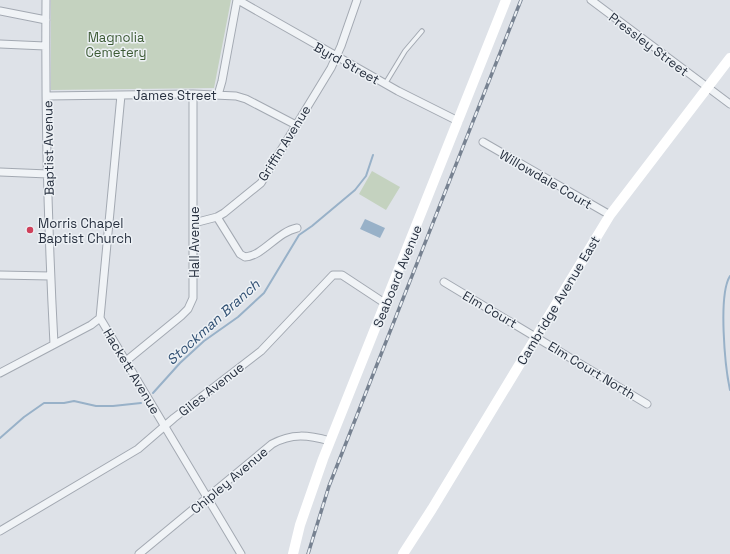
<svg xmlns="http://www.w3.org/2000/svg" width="730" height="554" font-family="'Space Grotesk',sans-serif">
	<rect width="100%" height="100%" fill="#dee2e8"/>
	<path fill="#c4d2bf" d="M51 0H231L214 88 51 90Z
		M372 171 400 187 386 210 359 194Z"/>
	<path fill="#98b1c8" d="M365 219 385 228 380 238 360 229Z"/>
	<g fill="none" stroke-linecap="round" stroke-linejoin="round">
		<path stroke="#98b1c8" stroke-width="2" d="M730 276C718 295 725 367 730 390
			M153 393 180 363 204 341 238 317 264 293 299 235 312 226 355 190 366 176 373 155
			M0 438 24 417 44 403H64L74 401 96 406H113L141 403"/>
		<defs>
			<path id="lane" d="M385 84 405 51 422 31"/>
			<path id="street" d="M46 0C45 115 48 230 54 344
				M238 0 398 91 458 121
				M591 0 730 104
				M0 11 46 20
				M0 44 45 46
				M121 95 100 318 241 554
				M218 95 222 81 237 0
				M47 96 193 94 236 96 246 99 296 125
				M483 142 610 215
				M0 172 48 174
				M217 217 240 254 245 257C263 256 277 232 297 228
				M194 223 217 217 224 213 261 183 331 68 341 46 357 0
				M0 275 50 276
				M444 282 647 404
				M126 361 181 316 188 309 193 298V94
				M0 373 91 325 100 318
				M0 531 138 449 174 418 261 351 333 275H342L386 304
				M139 554 272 444C292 433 308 435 330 441"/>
		</defs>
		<use href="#lane" stroke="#a3a9b2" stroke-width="5.5"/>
		<use href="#street" stroke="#a3a9b2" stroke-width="9"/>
		<use href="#lane" stroke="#f0f3f6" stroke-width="3.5"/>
		<use href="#street" stroke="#f0f3f6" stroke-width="7"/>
		<path stroke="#fff" stroke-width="10" d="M293 554 300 525 323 459 506 0
			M403 554 432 509 610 215 730 58"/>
		<defs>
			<path id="rail" d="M308 554 329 486 521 0"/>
		</defs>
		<use href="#rail" stroke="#778291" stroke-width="3.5"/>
		<use href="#rail" stroke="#edf1f5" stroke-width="2" stroke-dasharray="6" stroke-linecap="butt"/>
	</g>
	<circle fill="#cf405a" stroke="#edf1f5" stroke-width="1.5" cx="30" cy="230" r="4"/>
	<g text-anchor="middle" stroke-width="3" stroke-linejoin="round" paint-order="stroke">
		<g font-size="13" fill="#3c5a34" stroke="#edf1f5">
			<text x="116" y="42">Magnolia<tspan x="116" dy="15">Cemetery</tspan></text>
		</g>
		<g font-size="13" fill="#27303f" stroke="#edf1f5">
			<text transform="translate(649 44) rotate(37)" y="5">Pressley Street</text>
			<text transform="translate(347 63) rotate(29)" y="5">Byrd Street</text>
			<text x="175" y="100">James Street</text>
			<text transform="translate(284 143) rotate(-58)" y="5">Griffin Avenue</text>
			<text transform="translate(48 148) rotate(-91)" y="5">Baptist Avenue</text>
			<text transform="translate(546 179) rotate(30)" y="5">Willowdale Court</text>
			<text transform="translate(194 242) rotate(-90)" y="5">Hall Avenue</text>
			<text transform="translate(397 276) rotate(-68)" y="5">Seaboard Avenue</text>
			<text transform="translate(558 300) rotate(-59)" y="5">Cambridge Avenue East</text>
			<text transform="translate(490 309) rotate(30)" y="5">Elm Court</text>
			<text transform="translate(592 370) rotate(31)" y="5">Elm Court North</text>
			<text transform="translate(132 371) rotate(59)" y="5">Hackett Avenue</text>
			<text transform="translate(211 389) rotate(-38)" y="5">Giles Avenue</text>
			<text transform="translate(229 480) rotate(-40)" y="5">Chipley Avenue</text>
		</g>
		<g font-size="13" fill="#27303f" stroke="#edf1f5" text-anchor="start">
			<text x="38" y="228">Morris Chapel<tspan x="38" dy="15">Baptist Church</tspan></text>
		</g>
		<g font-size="14" font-style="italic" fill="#315073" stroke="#edf1f5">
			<text transform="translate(213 322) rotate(-42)" y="5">Stockman Branch</text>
		</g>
	</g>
</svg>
